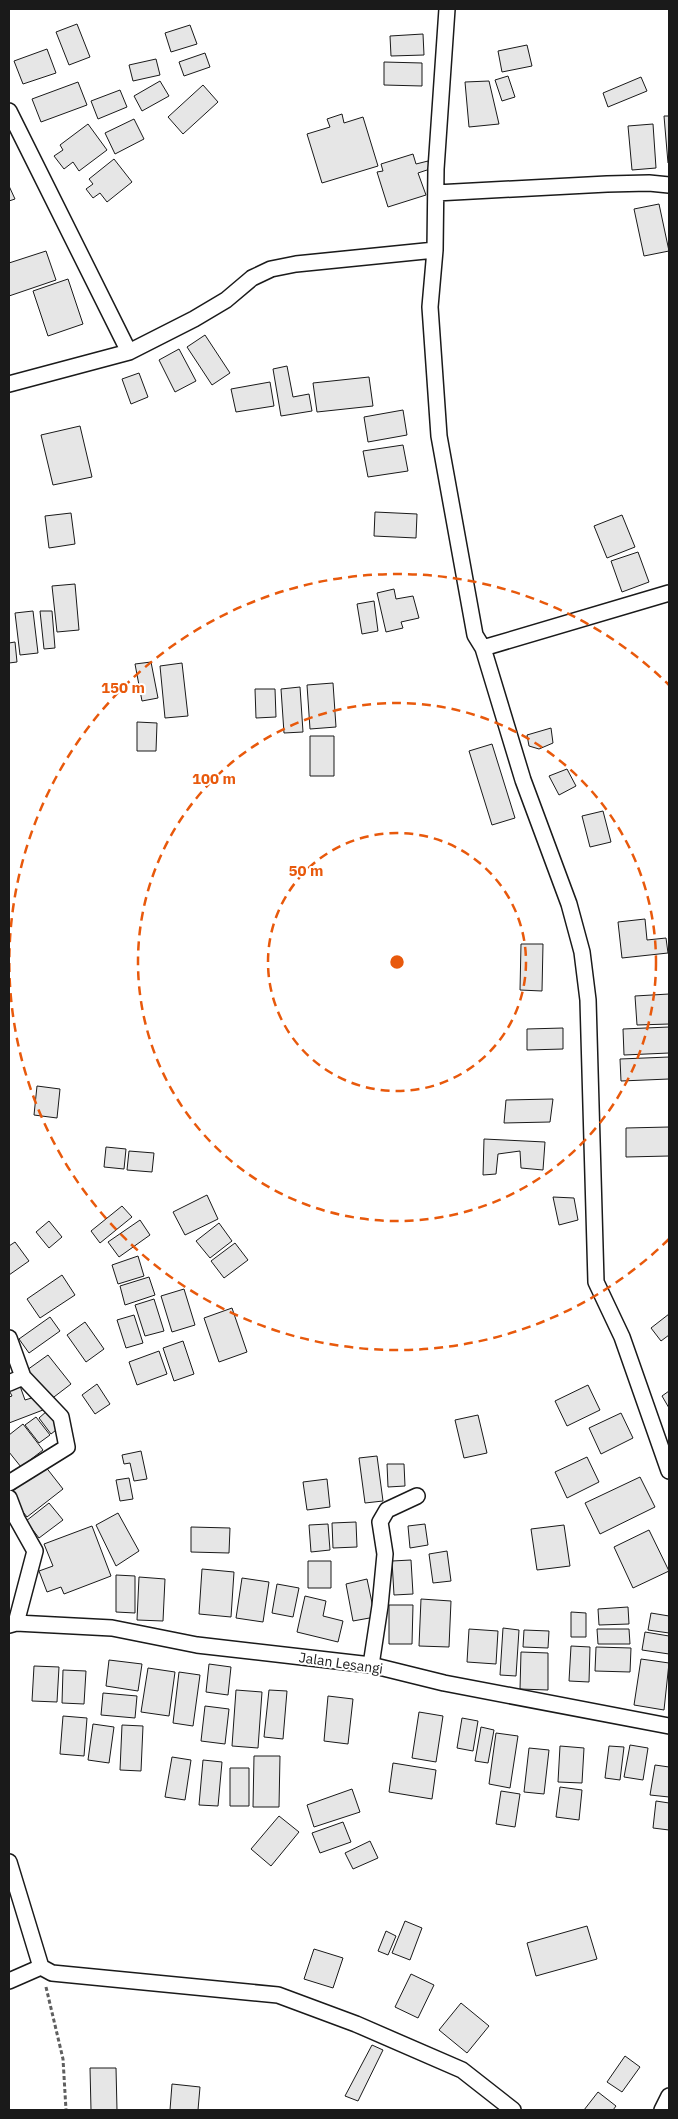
<svg xmlns="http://www.w3.org/2000/svg" width="678" height="2119" font-family="'IBM Plex Sans',sans-serif">
	<rect width="100%" height="100%" fill="#fff"/>
	<path fill="#e6e6e6" stroke="#1a1a1a" d="M77 24 90 57 69 65 56 32Z
		M190 25 197 44 171 52 165 33Z
		M423 34 424 55 391 56 390 36Z
		M527 45 532 66 502 72 498 51Z
		M47 49 56 73 23 84 14 61Z
		M205 53 210 67 184 76 179 62Z
		M156 59 160 75 133 81 129 65Z
		M384 62 422 63V86L384 85Z
		M508 76 515 97 502 101 495 80Z
		M641 77 647 91 608 107 603 93Z
		M160 81 169 96 142 111 134 96Z
		M489 81 499 124 469 127 465 82Z
		M78 82 87 105 41 122 32 99Z
		M203 85 218 102 183 134 168 117Z
		M120 90 127 107 98 119 91 101Z
		M342 114 344 123 363 117 378 166 322 183 307 134 330 127 327 119Z
		M664 116H669V162L668 163Z
		M134 119 144 139 115 154 105 133Z
		M88 124 107 150 79 171 73 162 64 169 54 156 63 150 60 145Z
		M653 124 656 168 632 170 628 126Z
		M413 154 416 164 428 161 430 169 418 173 426 195 388 207 377 172 383 171 381 164Z
		M114 159 132 182 107 202 100 193 93 198 86 189 93 184 89 179Z
		M9 186 15 199 9 201Z
		M659 204 669 251 644 256 634 209Z
		M46 251 56 280 9 296V263Z
		M68 279 83 324 48 336 33 291Z
		M205 335 230 373 212 385 187 347Z
		M179 349 196 381 175 392 159 360Z
		M287 366 293 397 309 394 312 411 281 416 273 369Z
		M139 373 148 397 131 404 122 379Z
		M369 377 373 406 317 412 313 383Z
		M270 382 274 406 236 412 231 389Z
		M403 410 407 435 368 442 364 417Z
		M80 426 92 477 53 485 41 435Z
		M403 445 408 471 368 477 363 451Z
		M375 512 417 514 416 538 374 536Z
		M71 513 75 544 49 548 45 516Z
		M622 515 635 547 607 558 594 526Z
		M638 552 649 582 622 592 611 561Z
		M75 584 79 630 57 632 52 586Z
		M394 589 396 599 413 596 419 618 401 622 403 628 386 632 377 593Z
		M374 601 378 631 362 634 357 604Z
		M33 611 38 653 20 655 15 613Z
		M40 611H52L55 648 44 649Z
		M15 642 17 662 9 663V643Z
		M151 662 158 698 142 701 135 664Z
		M182 663 188 716 165 718 160 666Z
		M333 683 336 727 310 729 307 685Z
		M300 687 303 732 284 733 281 689Z
		M255 689H275L276 717 256 718Z
		M137 722 157 723 156 751H137Z
		M551 728 553 743 539 749 529 746 527 735Z
		M310 736H334V776H310Z
		M492 744 515 818 492 825 469 751Z
		M567 769 576 786 559 795 549 776Z
		M603 811 611 842 590 847 582 816Z
		M645 919 647 940 666 938 668 953 622 958 618 922Z
		M521 944H543L542 991 520 990Z
		M669 994V1024L637 1025 635 996Z
		M669 1027V1053L624 1055 623 1029Z
		M563 1028V1049L527 1050V1029Z
		M669 1057V1079L621 1081 620 1059Z
		M37 1086 60 1089 57 1118 34 1115Z
		M553 1099 550 1122 504 1123 506 1100Z
		M669 1127V1156L626 1157V1128Z
		M484 1139 545 1142 543 1170 521 1168 520 1151 498 1154 496 1174 483 1175Z
		M106 1147 126 1149 124 1169 104 1167Z
		M129 1151 154 1153 152 1172 127 1170Z
		M207 1195 218 1219 185 1235 173 1212Z
		M553 1197 574 1198 578 1220 559 1225Z
		M122 1206 132 1217 100 1243 91 1231Z
		M140 1220 150 1235 119 1257 108 1242Z
		M49 1221 62 1237 49 1248 36 1232Z
		M219 1223 232 1241 210 1258 196 1241Z
		M15 1242 29 1261 9 1275V1246Z
		M235 1243 248 1260 224 1278 211 1261Z
		M138 1256 144 1276 118 1284 112 1265Z
		M62 1275 75 1295 40 1318 27 1299Z
		M149 1277 155 1295 125 1305 120 1286Z
		M184 1289 195 1325 172 1332 161 1296Z
		M154 1299 164 1331 145 1336 135 1305Z
		M232 1308 247 1352 219 1362 204 1318Z
		M669 1314V1335L661 1341 651 1328Z
		M134 1315 143 1343 126 1348 117 1320Z
		M50 1317 60 1331 29 1353 19 1339Z
		M85 1322 104 1349 86 1362 67 1335Z
		M183 1341 194 1374 174 1381 163 1348Z
		M159 1351 167 1374 137 1385 129 1362Z
		M48 1355 71 1384 50 1400 27 1370Z
		M97 1384 110 1404 95 1414 82 1395Z
		M588 1385 600 1410 567 1426 555 1401Z
		M20 1386 25 1400 38 1396 43 1410 9 1423V1397L12 1396 9 1390Z
		M669 1391V1408L662 1396Z
		M47 1411 60 1427 51 1434 39 1418Z
		M621 1413 633 1438 601 1454 589 1428Z
		M478 1415 487 1453 464 1458 455 1420Z
		M36 1417 50 1435 39 1443 25 1425Z
		M23 1424 43 1450 21 1467 9 1452V1435Z
		M141 1451 147 1479 134 1481 130 1463 124 1464 122 1455Z
		M377 1456 383 1501 365 1503 359 1458Z
		M587 1457 599 1482 567 1498 555 1472Z
		M387 1464H404L405 1486 388 1487Z
		M45 1466 63 1489 27 1517 9 1494Z
		M640 1477 655 1507 600 1534 585 1503Z
		M129 1478 133 1499 120 1501 116 1480Z
		M327 1479 330 1507 307 1510 303 1482Z
		M49 1503 63 1520 39 1538 26 1521Z
		M118 1513 139 1551 116 1566 96 1525Z
		M356 1522 357 1547 333 1548 332 1523Z
		M328 1524 330 1550 311 1552 309 1525Z
		M425 1524 428 1545 410 1548 408 1526Z
		M564 1525 570 1566 537 1570 531 1529Z
		M92 1526 111 1576 64 1594 61 1587 47 1592 39 1571 53 1566 44 1544Z
		M191 1527 230 1528 229 1553 191 1552Z
		M649 1530 669 1571 633 1588 614 1547Z
		M447 1551 451 1581 433 1583 429 1554Z
		M411 1560 413 1594 394 1595 392 1561Z
		M308 1561H331V1588H308Z
		M202 1569 234 1572 231 1617 199 1614Z
		M116 1575 135 1576V1613L116 1612Z
		M139 1577 165 1579 163 1621 137 1620Z
		M242 1578 269 1582 263 1622 236 1618Z
		M367 1579 375 1617 353 1621 346 1584Z
		M277 1584 299 1588 293 1617 272 1613Z
		M305 1596 326 1601 323 1616 343 1621 338 1642 297 1632Z
		M421 1599 451 1601 449 1647 419 1646Z
		M389 1605H413L412 1644H389Z
		M628 1607 629 1624 599 1625 598 1609Z
		M571 1612 586 1613V1637H571Z
		M651 1613 669 1616V1633L648 1630Z
		M503 1628 519 1630 516 1676 500 1675Z
		M469 1629 498 1631 496 1664 467 1662Z
		M597 1629H629L630 1644H598Z
		M524 1630 549 1631 548 1648 523 1647Z
		M645 1632 669 1636V1654L642 1650Z
		M571 1646 590 1647 589 1682 569 1681Z
		M596 1647 631 1648 630 1672 595 1671Z
		M521 1652 548 1653V1690L520 1689Z
		M641 1659 669 1663 664 1710 634 1705Z
		M109 1660 142 1664 138 1691 106 1686Z
		M209 1664 231 1667 228 1695 206 1692Z
		M34 1666 59 1667 57 1702 32 1701Z
		M148 1668 175 1672 169 1716 141 1712Z
		M63 1670 86 1671 84 1704 62 1703Z
		M179 1672 200 1675 193 1726 173 1723Z
		M236 1690 262 1692 258 1748 232 1746Z
		M269 1690 287 1691 283 1739 264 1737Z
		M103 1693 137 1696 135 1718 101 1715Z
		M328 1696 353 1699 348 1744 324 1741Z
		M205 1706 229 1709 225 1744 201 1741Z
		M419 1712 443 1716 436 1762 412 1758Z
		M63 1716 87 1718 84 1756 60 1754Z
		M462 1718 478 1721 473 1751 457 1748Z
		M93 1724 114 1727 109 1763 88 1760Z
		M122 1725 143 1726 141 1771 120 1770Z
		M481 1727 494 1730 488 1763 475 1761Z
		M496 1733 518 1736 510 1788 489 1784Z
		M630 1745 648 1748 643 1780 624 1777Z
		M560 1746 584 1748 582 1783 558 1782Z
		M609 1746 624 1747 620 1780 605 1778Z
		M529 1748 549 1750 544 1794 524 1792Z
		M254 1756H280L279 1807H253Z
		M172 1757 191 1760 185 1800 165 1797Z
		M203 1760 222 1762 218 1806 199 1805Z
		M393 1763 436 1770 432 1799 389 1792Z
		M655 1765 669 1767V1797L650 1795Z
		M230 1768H249V1806H230Z
		M560 1787 582 1790 579 1820 556 1817Z
		M352 1789 360 1812 314 1827 307 1805Z
		M501 1791 520 1794 515 1827 496 1824Z
		M656 1801 669 1803V1830L653 1828Z
		M279 1816 299 1832 271 1866 251 1849Z
		M343 1822 351 1842 320 1853 312 1833Z
		M370 1841 378 1858 353 1869 345 1853Z
		M405 1921 422 1928 410 1960 392 1953Z
		M587 1926 597 1959 536 1976 527 1943Z
		M386 1931 396 1936 388 1955 378 1951Z
		M314 1949 343 1958 333 1988 304 1979Z
		M411 1974 434 1985 418 2018 395 2007Z
		M461 2003 489 2026 467 2053 439 2030Z
		M372 2045 383 2050 358 2101 345 2096Z
		M625 2056 640 2067 622 2092 607 2082Z
		M90 2068H116L117 2110H91Z
		M172 2084 200 2087 198 2110H170Z
		M598 2092 616 2106 613 2110H584Z"/>
	<g fill="none" stroke-linecap="round" stroke-linejoin="round">
		<defs>
			<path id="minor" d="M447 9 436 169 435 250 430 307 439 436 475 635 483 648 523 780 569 904 582 952 588 1000 596 1282 622 1337 669 1471
				M9 111 129 352
				M436 193 607 184 649 183 669 185
				M9 384 129 352 194 319 226 300 252 278 271 269 296 264 435 250
				M483 648 669 593
				M9 1338 23 1377 61 1417 67 1447 9 1483
				M9 1383 23 1377
				M9 1498 17 1519 35 1551 16 1623
				M9 1625 16 1623 112 1628 197 1645 371 1665 444 1683 669 1726
				M371 1665 380 1606 385 1554 380 1522 387 1510 417 1496
				M9 1862 41 1967 52 1973 278 1995 356 2024 462 2070 513 2110
				M9 1981 41 1967
				M662 2110 669 2096"/>
		</defs>
		<use href="#minor" stroke="#1a1a1a" stroke-width="18"/>
		<path stroke="#5f5f5f" stroke-width="3" stroke-dasharray="4 2.5" stroke-linecap="butt" d="M46 1987 63 2059 66 2110"/>
		<use href="#minor" stroke="#fff" stroke-width="15"/>
	</g>
	<g fill="none" stroke="#e8590c" stroke-width="2.5" stroke-dasharray="9 6">
		<circle cx="397" cy="962" r="129"/>
		<circle cx="397" cy="962" r="259"/>
		<path d="M669 1239A388 388 0 1 1 669 685"/>
	</g>
	<g text-anchor="middle" stroke-width="4" stroke-linejoin="round" paint-order="stroke">
		<g font-size="14" fill="#1a1a1a" stroke="#fff">
			<text transform="translate(341 1663) rotate(8)" y="5">Jalan Lesangi</text>
		</g>
	</g>
	<circle cx="397" cy="962" r="8" fill="#e8590c" stroke="#fff" stroke-width="2.5"/>
	<g font-size="15" text-anchor="middle" font-weight="bold" fill="#e8590c" stroke="#fff" stroke-width="4" stroke-linejoin="round" paint-order="stroke">
		<text x="123" y="693">150 m</text>
		<text x="214" y="784">100 m</text>
		<text x="306" y="876">50 m</text>
	</g>
	<rect width="678" height="2119" fill="none" stroke="#1a1a1a" stroke-width="20"/>
</svg>
